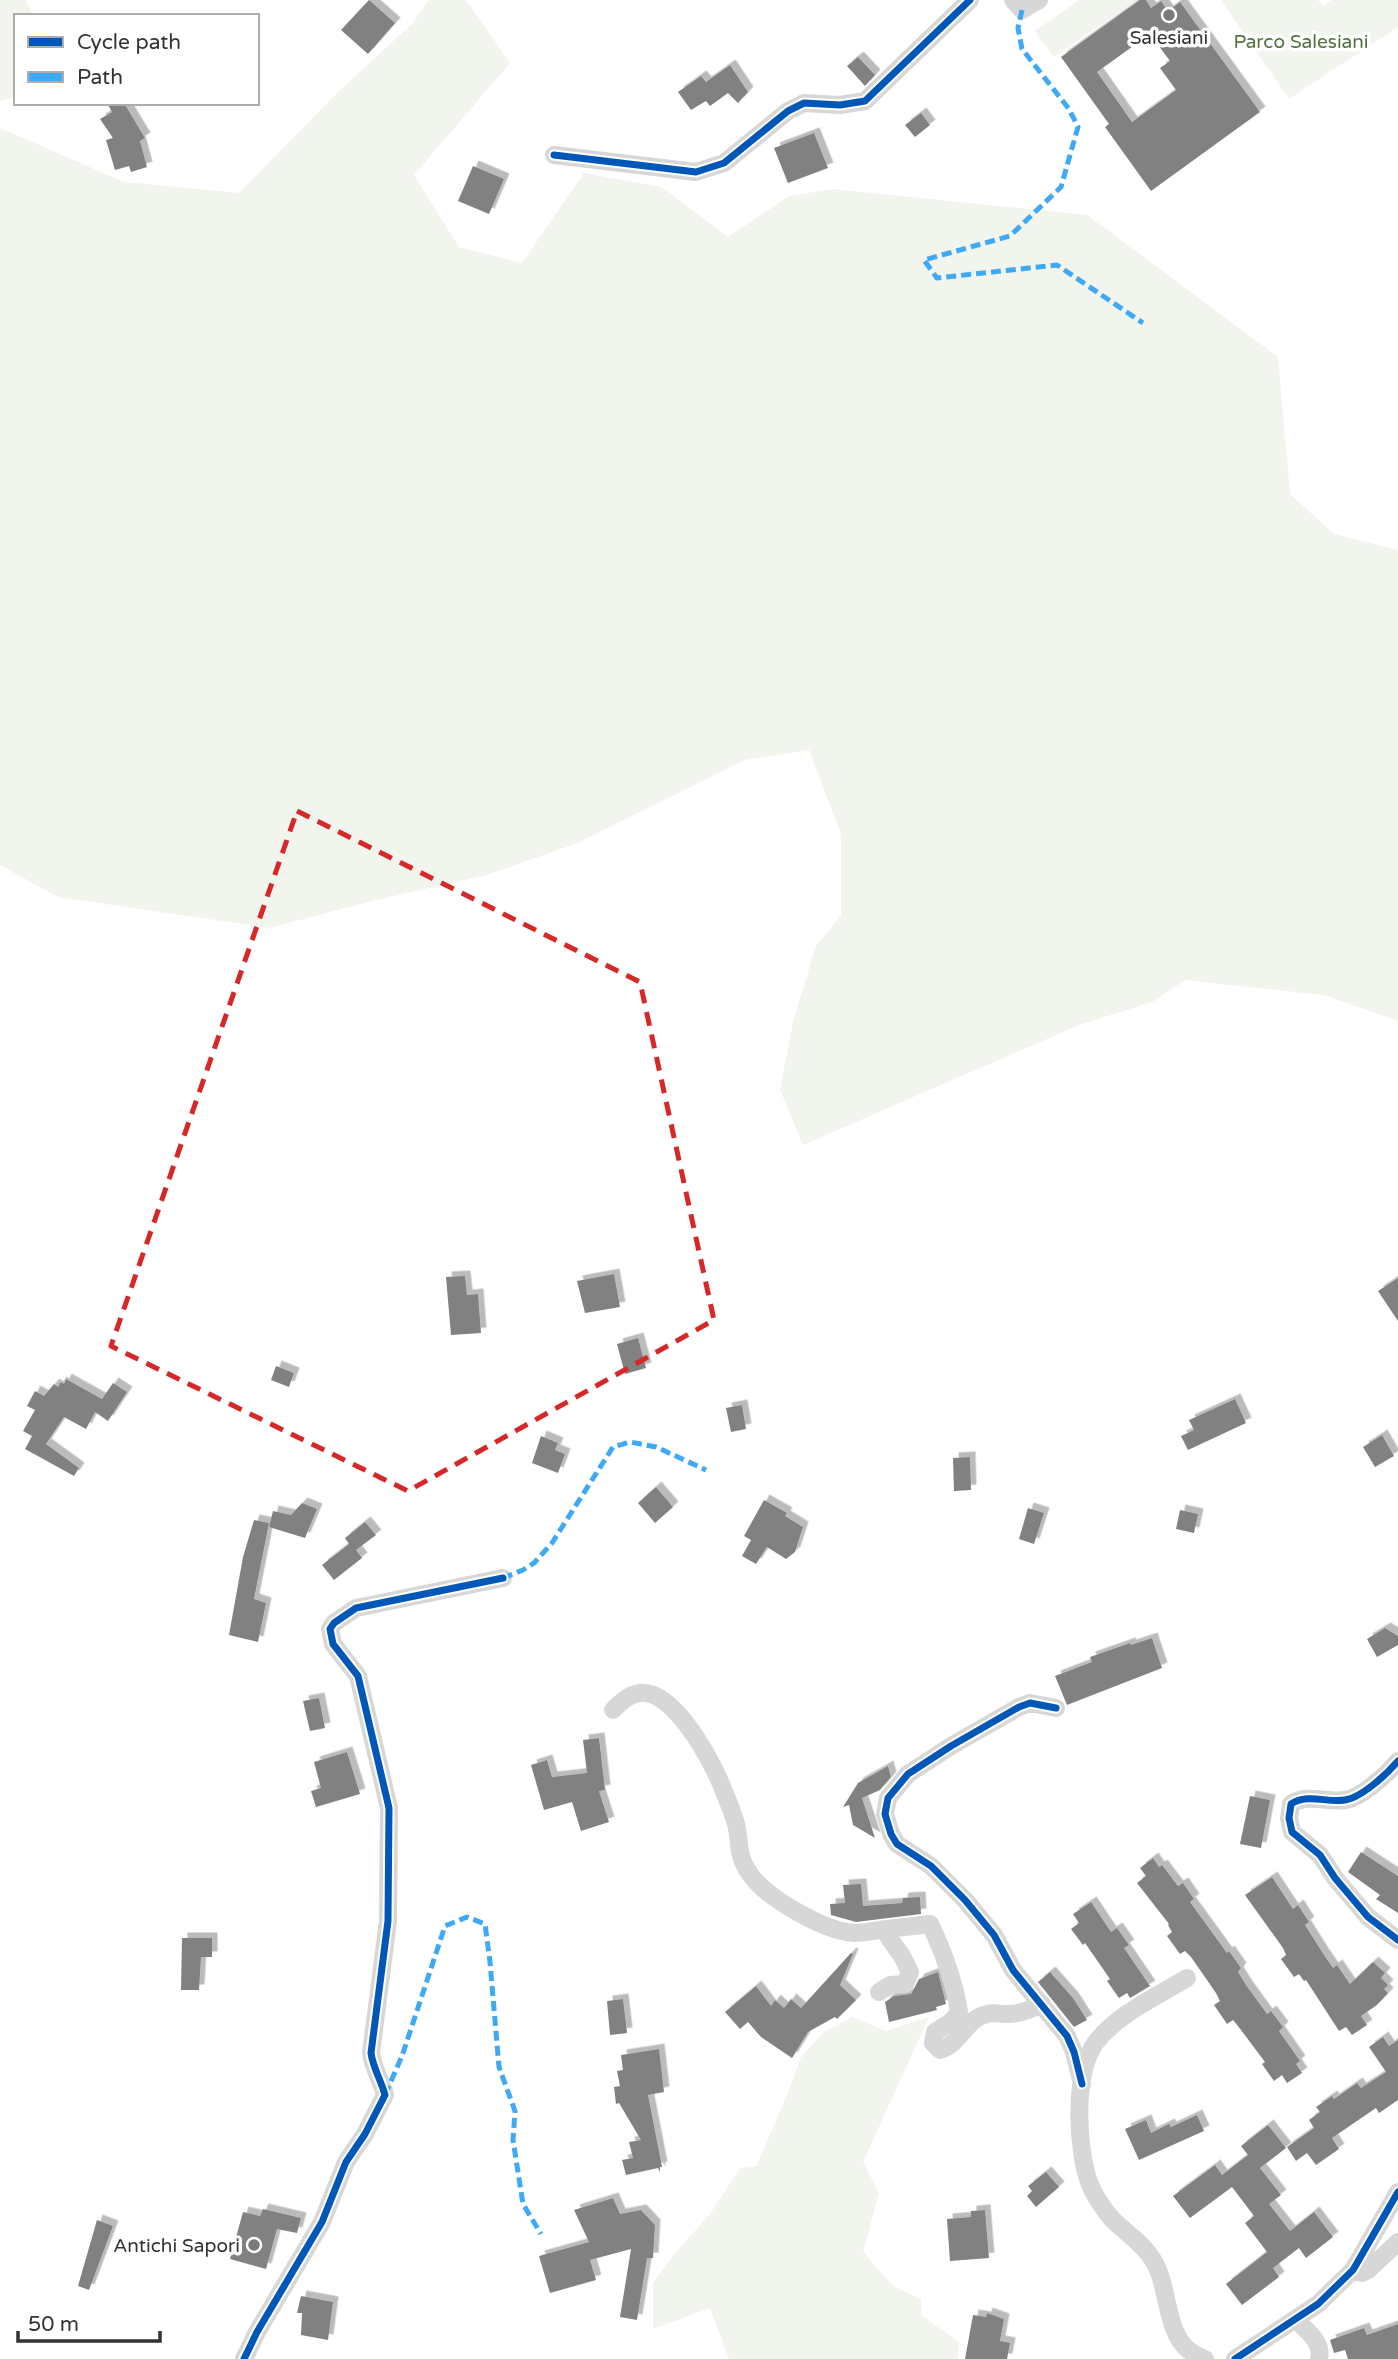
<svg xmlns="http://www.w3.org/2000/svg" width="1398" height="2359" font-family="'Varela Round',sans-serif">
	<defs>
		<filter id="shadow"><feDropShadow dx="5.5" dy="-5.5" stdDeviation="0" flood-color="#0004"/></filter>
	</defs>
	<rect width="100%" height="100%" fill="#fff"/>
	<path fill="#f1f5ed" d="M0 0H25L34 16H16V97L0 101Z
		M429 0H466L510 63 414 175 459 247 522 263 584 173 662 187 728 237 789 196 833 189 1087 215 1278 357 1290 494 1334 534 1398 550V1021L1324 995 1185 980 1152 1002 1079 1025 803 1145 780 1090 793 1022 816 946 841 916V834L809 750 745 760 575 844 487 875 372 901 269 928 58 897 0 865V128L124 182 239 193 340 90 412 24Z
		M1079 0H1137L1054 57 1035 31Z
		M1221 0H1318L1323 6 1331 0H1398V27L1289 99Z
		M852 2017 886 2031 929 2017 863 2162 879 2193 863 2252 893 2286 921 2299V2315L959 2342 958 2359H729L710 2308 653 2329V2283L676 2252 710 2214 740 2168 756 2167 787 2095 801 2057 824 2032Z"/>
	<path fill="#818181" fill-rule="evenodd" filter="url(#shadow)" d="M369 0 395 23 368 54 341 30Z
		M1140 0H1146L1151 8 1161 1 1168 11 1180 2 1260 112 1151 191 1105 127 1109 124 1061 57ZM1150 34 1170 61 1160 68 1176 90 1132 122 1097 72Z
		M858 57 875 75 865 86 847 66Z
		M730 65 748 92 738 103 728 93 710 106 706 101 691 110 678 92 701 76 706 82Z
		M107 103H124L145 138 140 141 147 167 131 172 129 166 115 170 106 140 113 138 100 119 112 112Z
		M921 113 930 125 915 137 905 125Z
		M814 133 828 168 788 183 774 148Z
		M473 166 504 179 489 214 458 201Z
		M614 1274 620 1307 585 1313 577 1281Z
		M465 1276 467 1295 478 1294 481 1333 451 1335 446 1277Z
		M1398 1278V1321L1378 1291Z
		M638 1338 646 1368 625 1374 617 1344Z
		M276 1366 294 1373 289 1387 271 1380Z
		M66 1379 102 1399 113 1383 127 1392 108 1421 95 1412 86 1429 64 1417 46 1444 79 1468 74 1476 25 1449 32 1436 23 1431 35 1410 27 1406 35 1391 44 1396 54 1384 58 1387 61 1382 64 1384Z
		M1235 1399 1246 1423 1188 1450 1181 1436 1194 1430 1189 1420Z
		M742 1405 746 1429 731 1432 726 1408Z
		M1382 1435 1394 1456 1375 1467 1363 1447Z
		M541 1436 558 1443 555 1450 565 1454 558 1473 532 1463Z
		M970 1457 971 1490 954 1491 953 1458Z
		M656 1487 673 1507 655 1523 638 1503Z
		M764 1500 787 1513 785 1516 803 1527 795 1552 786 1559 767 1547 756 1564 742 1556 751 1540 744 1536Z
		M302 1503 317 1509 305 1538 269 1527 273 1511 291 1515Z
		M1028 1508 1044 1513 1034 1544 1019 1539Z
		M1180 1510 1198 1514 1194 1533 1176 1529Z
		M254 1520 269 1523 254 1599 266 1603 258 1642 229 1635 243 1557Z
		M365 1522 376 1535 356 1550 362 1558 334 1580 322 1565 349 1544 345 1538Z
		M1385 1628 1398 1636V1645L1377 1657 1367 1639Z
		M1152 1638 1162 1668 1067 1705 1055 1676 1092 1662 1090 1657 1130 1643 1131 1645Z
		M319 1698 325 1728 310 1731 303 1701Z
		M599 1738 605 1790 599 1791 609 1822 581 1831 572 1802 544 1810 531 1765 547 1760 552 1777 587 1773 583 1740Z
		M347 1752 360 1794 316 1807 311 1791 321 1788 314 1762Z
		M888 1766 891 1777 880 1790 862 1798 875 1838 853 1825 849 1805 843 1807 858 1783Z
		M1250 1796 1270 1800 1261 1848 1240 1844Z
		M1361 1852 1398 1876V1913L1376 1899 1380 1895 1348 1872Z
		M1153 1858 1159 1867 1162 1865 1178 1886 1183 1883 1194 1899 1190 1902 1227 1953 1229 1951 1241 1968 1238 1972 1246 1985 1267 2014 1271 2011 1283 2027 1279 2031 1300 2061 1296 2064 1302 2073 1287 2083 1282 2075 1274 2081 1262 2064 1265 2062 1238 2026 1233 2020 1227 2024 1214 2005 1220 2001 1216 1993 1191 1957 1185 1951 1180 1954 1167 1936 1172 1932 1168 1925 1169 1924 1137 1883 1146 1876 1140 1868Z
		M1272 1877 1293 1909 1298 1905 1309 1922 1305 1925 1324 1955 1333 1968 1337 1965 1350 1984 1373 1962 1385 1973 1381 1978 1388 1985 1384 1989 1388 1993 1377 2005 1361 2016 1367 2025 1352 2035 1346 2027 1339 2031 1306 1980 1304 1981 1299 1974 1294 1977 1281 1959 1286 1955 1283 1948 1245 1895Z
		M861 1884 863 1906 902 1903 903 1898 920 1897 921 1914 856 1922 831 1915 830 1904 845 1903 843 1885Z
		M1091 1902 1111 1932 1117 1928 1129 1945 1124 1948 1150 1986 1130 1998 1127 1993 1119 1998 1107 1981 1110 1979 1085 1943 1083 1945 1071 1929 1079 1923 1073 1914Z
		M182 1938H212V1957H201L199 1990H181Z
		M851 1953 853 1954 840 1985 856 2000 837 2019 835 2017 808 2032 792 2058 761 2037 748 2022 740 2029 725 2012 756 1986 771 2006 775 2000 784 2008 791 1999 801 2008Z
		M938 1972 946 2004 936 2007 937 2010 889 2022 885 2002 894 1996 911 1994 919 1979Z
		M1050 1972 1073 1998 1087 2020 1074 2027 1038 1982Z
		M623 1999 627 2033 610 2035 607 2001Z
		M1383 2037 1389 2046 1398 2040V2100L1379 2113 1376 2108 1332 2138 1339 2149 1316 2165 1307 2153 1296 2161 1287 2147 1314 2128 1309 2120 1320 2112 1316 2107 1332 2096 1334 2099 1357 2083 1361 2088 1386 2072 1369 2047Z
		M659 2049 664 2092 648 2095 662 2167H660V2172L658 2168 626 2175 622 2160 633 2158 629 2142 641 2140 619 2103 616 2104 614 2087 620 2086 617 2071 623 2070 621 2055Z
		M1197 2115 1204 2131 1139 2160 1125 2129 1146 2120 1151 2133 1169 2124 1171 2127Z
		M1268 2125 1286 2148 1260 2168 1281 2195 1269 2204 1290 2231 1314 2212 1333 2237 1306 2258 1299 2248 1273 2268 1279 2277 1242 2305 1226 2284 1267 2252 1245 2223 1254 2216 1232 2187 1190 2218 1173 2196 1215 2165 1222 2175 1248 2155 1241 2146Z
		M1046 2172 1059 2187 1036 2207 1027 2196 1032 2191 1028 2186Z
		M613 2198 620 2214 641 2210 655 2225 653 2258H647L637 2320 620 2317 631 2249 590 2260 596 2280 550 2293 539 2256 589 2242 574 2210Z
		M263 2209 301 2218 297 2233 277 2229 266 2269 230 2259 243 2212 260 2216Z
		M985 2210 989 2258 950 2261 947 2219 971 2217V2211Z
		M97 2220 113 2226 89 2290 78 2286Z
		M301 2296 333 2302 328 2340 301 2335 302 2313H297Z
		M987 2313 1004 2319 1000 2341 1010 2343 1007 2359H965L973 2315 986 2317Z
		M1398 2324V2359H1348L1345 2350 1334 2353 1330 2340 1364 2328 1367 2335Z"/>
	<g fill="none" stroke-linecap="round" stroke-linejoin="round">
		<path stroke="#d7d7d7" stroke-width="18" d="M1013 0 1022 10 1039 0
			M554 155 696 172 724 163 788 111 804 103 840 105 865 101 970 0
			M1056 1708 1030 1703 1019 1707 951 1746 908 1774 888 1798 885 1814 891 1834 897 1844 931 1866 965 1900 994 1935 1013 1970 1067 2036 1074 2052 1082 2084
			M613 1710C620 1703 629 1694 640 1693 675 1689 715 1766 725 1794 729 1803 733 1814 736 1824 741 1845 736 1854 750 1874 766 1898 826 1932 855 1933 865 1933 876 1930 887 1929
			M1398 1761C1387 1774 1361 1798 1345 1800 1326 1803 1308 1793 1291 1804L1289 1818 1292 1832 1320 1855 1335 1878 1368 1917 1398 1940
			M1187 1978C1156 1997 1119 2013 1096 2042 1073 2073 1077 2148 1089 2182 1092 2190 1097 2199 1102 2206 1115 2228 1140 2238 1153 2260 1173 2292 1161 2345 1205 2359
			M879 1992 890 1985 905 1984 910 1972 902 1956 889 1938 887 1929 930 1924C944 1953 954 1980 959 2012L951 2022 935 2032 933 2043 940 2050C960 2045 966 2018 987 2014 992 2012 999 2014 1004 2014 1017 2015 1030 2010 1042 2004
			M1353 2270 1362 2273 1368 2270 1398 2242
			M1296 2320C1307 2331 1323 2342 1319 2359
			M244 2359 257 2332 322 2222 346 2162 365 2134 385 2095C381 2080 373 2068 371 2053L388 1921 389 1808 358 1676 333 1644 330 1629 334 1623 356 1608 503 1578
			M1235 2359 1318 2304 1353 2270 1398 2192"/>
		<path stroke="#3fa9f5" stroke-width="5" stroke-dasharray="10 5" stroke-linecap="butt" d="M1022 10 1018 28 1022 49 1069 109 1078 127 1061 187 1010 236 924 260 937 278 1057 265 1143 323
			M503 1578 523 1570 534 1563 552 1543 613 1447 630 1442 656 1447 706 1470
			M385 2095 402 2056 445 1926 467 1917 485 1924 490 1962 499 2067 515 2111 513 2140 523 2204 541 2234"/>
		<defs>
			<path id="cycleway" d="M554 155 696 172 724 163 788 111 804 103 840 105 865 101 970 0
				M1056 1708 1030 1703 1019 1707 951 1746 908 1774 888 1798 885 1814 891 1834 897 1844 931 1866 965 1900 994 1935 1013 1970 1067 2036 1074 2052 1082 2084
				M1398 1761C1387 1774 1361 1798 1345 1800 1326 1803 1308 1793 1291 1804L1289 1818 1292 1832 1320 1855 1335 1878 1368 1917 1398 1940
				M244 2359 257 2332 322 2222 346 2162 365 2134 385 2095C381 2080 373 2068 371 2053L388 1921 389 1808 358 1676 333 1644 330 1629 334 1623 356 1608 503 1578
				M1235 2359 1318 2304 1353 2270 1398 2192"/>
		</defs>
		<use href="#cycleway" stroke="#fff" stroke-width="11"/>
		<use href="#cycleway" stroke="#0057b8" stroke-width="7"/>
	</g>
	<path fill="none" stroke="#d62828" stroke-width="5" stroke-dasharray="14 9" stroke-linejoin="round" d="M297 811 640 982 714 1320 408 1491 111 1346Z"/>
	<g fill="#7a7a7a" stroke="#fff" stroke-width="2.5">
		<circle cx="1169" cy="15" r="7"/>
		<circle cx="254" cy="2245" r="7"/>
	</g>
	<g text-anchor="middle" stroke-width="7" stroke-linejoin="round" paint-order="stroke">
		<g font-size="19" fill="#333" stroke="#fff">
			<text x="1169" y="44">Salesiani</text>
			<text x="240" y="2252" text-anchor="end">Antichi Sapori</text>
		</g>
		<g font-size="19" fill="#56703f" stroke="#fff">
			<text x="1301" y="48">Parco Salesiani</text>
		</g>
	</g>
	<rect x="14" y="14" width="245" height="91" fill="#ffffff" stroke="#adadad" stroke-width="2"/>
	<rect x="28" y="37" width="35" height="10" fill="#0057b8" stroke="#adadad" stroke-width="2"/>
	<text x="77" y="49" font-size="21" fill="#333333">Cycle path</text>
	<rect x="28" y="72" width="35" height="10" fill="#3fa9f5" stroke="#adadad" stroke-width="2"/>
	<text x="77" y="84" font-size="21" fill="#333333">Path</text>
	<path d="M18 2331v10h142v-10" fill="none" stroke="#333333" stroke-width="3.5"/>
	<text x="28" y="2331" font-size="21" fill="#333333" stroke="#ffffff" stroke-width="5" paint-order="stroke">50 m</text>
</svg>
